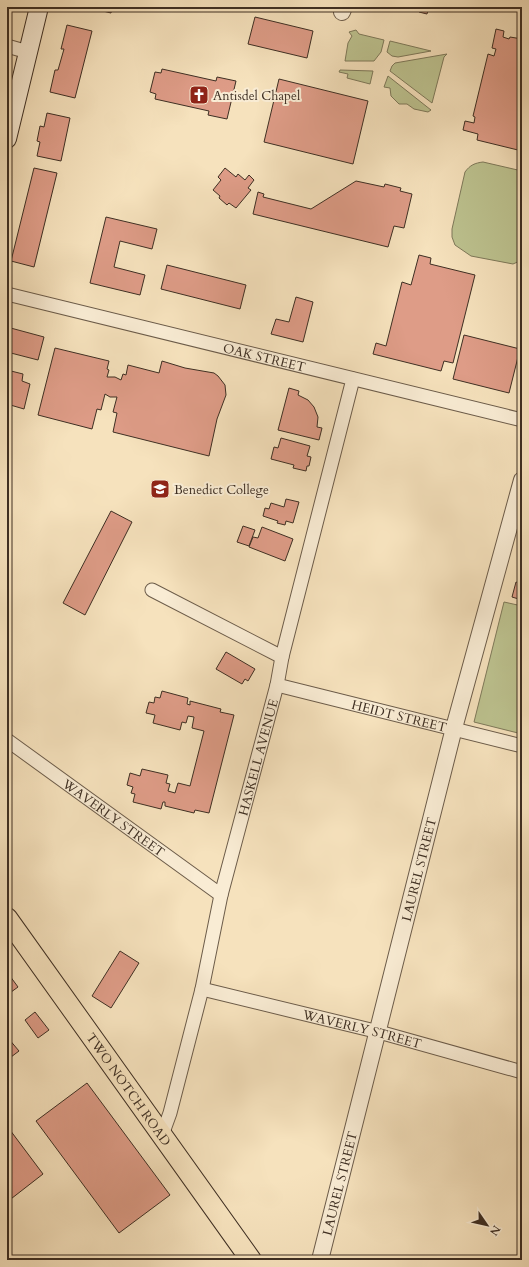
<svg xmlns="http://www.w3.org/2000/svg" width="529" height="1267" font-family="Cardo,serif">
	<rect width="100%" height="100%" fill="#f6e2bd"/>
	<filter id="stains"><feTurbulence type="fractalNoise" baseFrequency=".005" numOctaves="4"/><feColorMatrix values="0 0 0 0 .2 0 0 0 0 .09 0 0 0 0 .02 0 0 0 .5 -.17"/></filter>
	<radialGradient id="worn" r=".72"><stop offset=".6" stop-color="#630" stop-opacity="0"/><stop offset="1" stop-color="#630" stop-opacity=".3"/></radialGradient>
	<path fill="#bdc390" stroke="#7e795a" d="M356 30 359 34 384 40 381 52 374 61H345L348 43 352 36 349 32Z
		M390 41 431 51 398 57 392 56 387 52Z
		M447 54 444 57 432 103 390 71 392 66 395 63Z
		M340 70 373 71 370 84 347 78 348 74 339 72Z
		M388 76 431 110 428 112 414 109 407 104H399L391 96 390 88 384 87Z
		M483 162 522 171V260L513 264 471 256 455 245 452 237V229L465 172C470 165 475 163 483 162Z
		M504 602 522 606V734L474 722Z"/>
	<path fill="#de9c87" stroke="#3e2f23" d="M100 7H112L111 13 99 10Z
		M121 7H141L140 11Z
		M401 7H429L427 14 419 12 420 8 416 7 415 11Z
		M255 17 313 31 307 58 248 44Z
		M67 25 92 31 75 98 50 92 55 70H58L64 49H61Z
		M496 29 504 31 503 37 509 39 510 37 522 39V151L477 140 478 134 463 130 465 121 474 123 475 117 473 116 488 54 494 56 496 49 492 48Z
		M162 69 216 81 217 77 236 81 227 119 208 115 209 111 155 99 156 94 150 92 155 72 161 73Z
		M279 79 368 101 353 164 264 142Z
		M47 113 70 118 61 161 37 156 40 142 37 141 40 126 44 127Z
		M34 168 57 173 34 267 11 261Z
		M225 168 236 177 238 174 245 180 249 175 254 180 248 188 251 190 236 208 229 203 227 205 219 198 220 196 213 190 221 180 218 177Z
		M356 181 384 187 385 184 401 188 400 191 412 194 404 228 394 226 388 247 253 214 258 192 264 194 263 197 311 209Z
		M106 217 157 229 152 249 120 241 114 267 145 275 140 295 90 283Z
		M419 255 431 258 430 264 475 275 453 363 444 361 441 371 373 354 376 343 386 346 402 282 411 285Z
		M167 265 246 285 240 309 161 289Z
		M296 297 313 302 303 342 271 334 276 319 289 322Z
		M7 327 44 337 38 360 7 352Z
		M464 335 520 349 509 393 453 379Z
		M55 348 109 361 107 369 109 370 107 377H115L121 380 123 374 126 375 128 365 159 373 162 361 185 368 214 373 218 376 225 385 226 395 217 419 209 456 113 432 117 413 113 412 117 397H110L105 394 101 410 97 409 92 429 38 415Z
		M7 370 23 374 22 381 30 384 24 409 7 404Z
		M289 388 299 391 298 395 308 400 314 407 318 417 317 427 322 428 319 440 278 430Z
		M281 438 310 446 307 456 311 457 309 466H307L306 471 293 468 294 465 271 459 274 447 278 448Z
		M286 499 299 502 293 523 286 521 285 525 277 523 278 521 263 516 265 508 269 509 271 503 284 507Z
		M111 511 132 522 85 615 63 603Z
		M243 526 255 530 249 546 237 542Z
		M262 527 293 539 285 561 249 547 253 537 258 538Z
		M516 582 522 584V600L512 597Z
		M226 652 255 669 248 681 245 679 242 684 216 669Z
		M162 691 188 698 187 704 190 705V701L221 709 220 712 234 715 209 813 195 810 194 813 165 806V802H163L161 809 133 802 135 794 131 793 133 787 127 785 130 773 140 776 142 769 168 775 166 783 170 784 168 791 175 793 178 783 190 786 204 731 192 728 194 717 188 716 186 723 182 722 180 730 153 723 155 715 146 713 149 702 154 703 155 697 160 698Z
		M120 951 139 963 111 1008 92 996Z
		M7 972 18 987 7 995Z
		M35 1012 49 1030 38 1038 25 1020Z
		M8 1038 19 1051 7 1060V1039Z
		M87 1083 170 1195 119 1233 36 1121Z
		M7 1126 43 1174 7 1202Z"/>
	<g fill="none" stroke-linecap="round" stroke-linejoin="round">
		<defs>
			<g id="minor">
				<path d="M7 46 28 52"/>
				<path id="s1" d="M7 294 522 420"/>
				<path d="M152 590 282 657"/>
				<path id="s2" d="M277 685 522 746"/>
				<path id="s3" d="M7 740 221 895"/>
				<path id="s4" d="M202 989 379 1032 522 1072"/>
				<path id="s5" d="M162 1135 170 1113 202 989 221 895 277 685 282 657 353 379"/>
			</g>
			<g id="tertiary">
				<path d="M342 12 344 7"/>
				<path id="s6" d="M320 1260 454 728 522 480"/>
			</g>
			<path id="secondary" d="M7 139 39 7"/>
			<g id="primary">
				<path id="s7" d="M7 918 251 1260"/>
			</g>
		</defs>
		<use href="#minor" stroke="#6c5c4a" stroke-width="15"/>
		<use href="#tertiary" stroke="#6c5c4a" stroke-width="18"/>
		<use href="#secondary" stroke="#3e2f23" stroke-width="20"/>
		<use href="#primary" stroke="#3e2f23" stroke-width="22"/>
		<use href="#minor" stroke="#f9ecd4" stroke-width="13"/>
		<use href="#tertiary" stroke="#f9ecd4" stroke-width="16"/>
		<use href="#secondary" stroke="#f9ecd4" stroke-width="18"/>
		<use href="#primary" stroke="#f6e2bd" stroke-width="20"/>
	</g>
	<defs>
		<symbol id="church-square" viewBox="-11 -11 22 22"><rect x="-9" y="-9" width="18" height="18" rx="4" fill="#8f2418" stroke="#f9ecd4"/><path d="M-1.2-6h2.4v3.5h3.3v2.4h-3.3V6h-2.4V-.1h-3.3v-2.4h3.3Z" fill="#fff"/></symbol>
		<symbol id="university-square" viewBox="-11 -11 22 22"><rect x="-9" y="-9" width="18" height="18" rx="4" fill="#8f2418" stroke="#f9ecd4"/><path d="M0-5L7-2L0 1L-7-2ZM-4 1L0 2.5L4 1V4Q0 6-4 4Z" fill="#fff"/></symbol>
	</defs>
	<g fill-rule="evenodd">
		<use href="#church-square" x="188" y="84" width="22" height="22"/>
		<use href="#university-square" x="149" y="478" width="22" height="22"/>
	</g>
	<g text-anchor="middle" stroke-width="4" stroke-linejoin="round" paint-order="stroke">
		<g font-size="13" fill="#3e2f23" stroke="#f9ecd4" text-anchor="start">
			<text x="213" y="100">Antisdel Chapel</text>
			<text x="174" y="494">Benedict College</text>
		</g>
		<g font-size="13" fill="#3e2f23" stroke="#f9ecd4">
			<text dy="5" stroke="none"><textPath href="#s1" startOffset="265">OAK STREET</textPath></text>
			<text dy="5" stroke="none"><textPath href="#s2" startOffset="126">HEIDT STREET</textPath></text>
			<text dy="5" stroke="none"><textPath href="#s5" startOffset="390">HASKELL AVENUE</textPath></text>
			<text dy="5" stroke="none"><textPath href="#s3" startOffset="132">WAVERLY STREET</textPath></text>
			<text dy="5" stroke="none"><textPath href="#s6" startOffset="403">LAUREL STREET</textPath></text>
			<text dy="5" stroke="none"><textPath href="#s4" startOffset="165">WAVERLY STREET</textPath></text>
			<text dy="5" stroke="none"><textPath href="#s7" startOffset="210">TWO NOTCH ROAD</textPath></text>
			<text dy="5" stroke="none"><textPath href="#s6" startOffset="79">LAUREL STREET</textPath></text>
		</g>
	</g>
	<rect width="529" height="1267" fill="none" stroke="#f6e2bd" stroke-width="24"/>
	<rect x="8" y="8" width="513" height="1251" fill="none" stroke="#3e2f23" stroke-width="2"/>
	<rect x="12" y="12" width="505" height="1243" fill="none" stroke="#3e2f23"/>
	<g transform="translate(487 1225) rotate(124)" stroke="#f9ecd4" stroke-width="3" paint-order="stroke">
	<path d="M0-3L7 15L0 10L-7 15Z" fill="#3e2f23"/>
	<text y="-6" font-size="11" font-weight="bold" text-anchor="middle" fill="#3e2f23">N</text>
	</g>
	<rect width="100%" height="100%" filter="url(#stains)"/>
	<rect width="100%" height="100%" fill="url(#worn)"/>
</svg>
